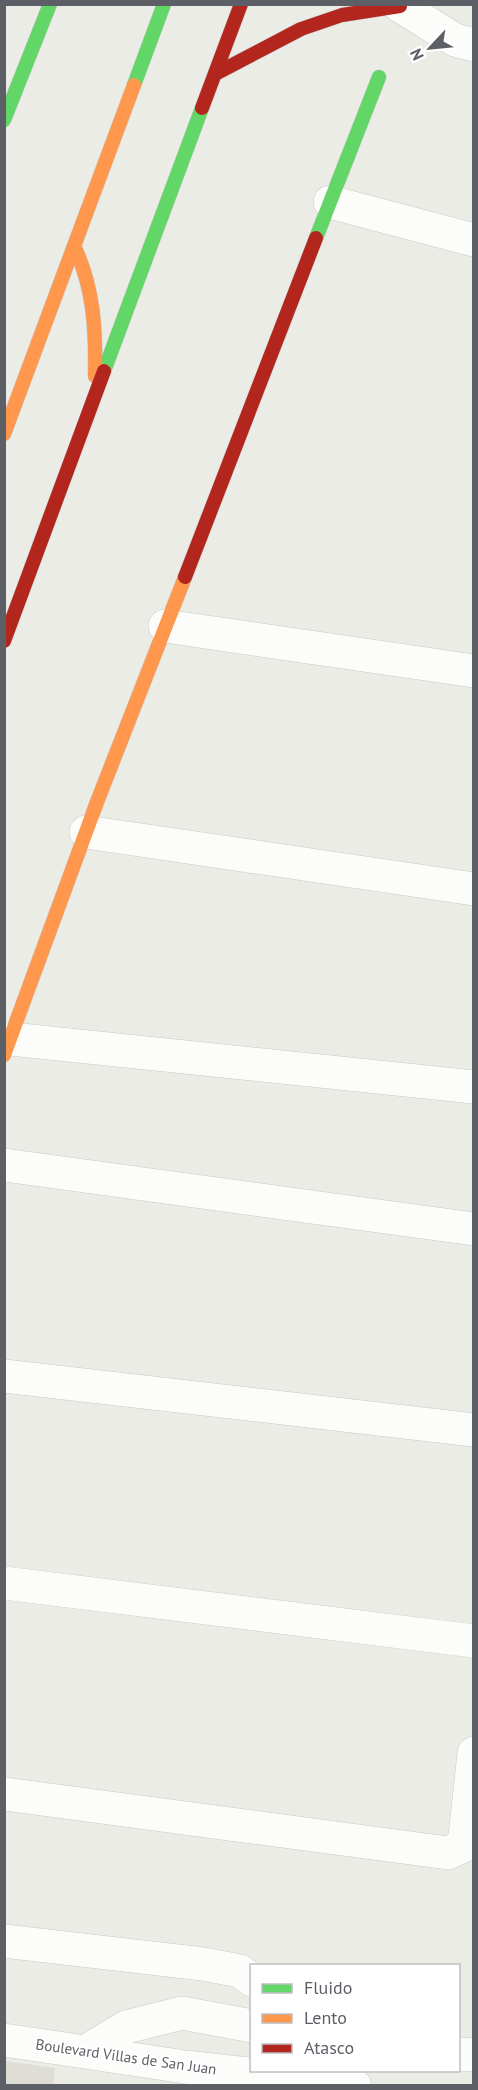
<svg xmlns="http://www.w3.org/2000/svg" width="478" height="2090" font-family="'PT Sans',sans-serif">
	<rect width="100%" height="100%" fill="#ecece7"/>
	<path fill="#dfded6" d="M5 2061 55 2068 53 2085H5Z"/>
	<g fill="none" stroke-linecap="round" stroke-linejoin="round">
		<defs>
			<path id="street" d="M397 4 455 40 474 45
				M330 202 474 240
				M165 626 474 671
				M86 832 474 889
				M11 1039 474 1087
				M4 1165 474 1229
				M4 1376 474 1430
				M4 1583 474 1641
				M4 1794 448 1853 461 1847 465 1837 474 1753
				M4 1941 203 1964 240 1971 252 1980
				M4 2040 185 2067 355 2086
				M85 2052 126 2027 182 2013 252 2026
				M458 2054 474 2055"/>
			<path id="fast" d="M134 85 164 4
				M4 120 50 4
				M316 238 379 77
				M104 371 202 108"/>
			<path id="slow" d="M74 246C94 288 96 330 95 376
				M4 434 134 85
				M4 1055 97 802 185 577"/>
			<path id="jam" d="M217 73 301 29 342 15 400 6
				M202 108 241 4
				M185 577 316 238
				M4 641 104 371"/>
		</defs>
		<use href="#street" stroke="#c8c9c7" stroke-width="34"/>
		<use href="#fast" stroke="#c9c9c8" stroke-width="15"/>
		<use href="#slow" stroke="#c9c9c8" stroke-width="15"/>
		<use href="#jam" stroke="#c9c9c8" stroke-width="15"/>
		<use href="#street" stroke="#fcfcfb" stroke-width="33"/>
		<use href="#fast" stroke="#63d668" stroke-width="14"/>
		<use href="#slow" stroke="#ff974d" stroke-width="14"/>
		<use href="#jam" stroke="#b3261e" stroke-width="14"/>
	</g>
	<g text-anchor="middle" stroke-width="4.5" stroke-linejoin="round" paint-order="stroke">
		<g font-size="15" fill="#5c5f65" stroke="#fff">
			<text transform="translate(126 2057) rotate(8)" y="5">Boulevard Villas de San Juan</text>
		</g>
	</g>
	<rect width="478" height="2090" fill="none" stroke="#5c5f65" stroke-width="12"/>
	<rect x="250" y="1964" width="210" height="108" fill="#ffffff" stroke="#bebfc1" stroke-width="1.5"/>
	<rect x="262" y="1984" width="30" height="9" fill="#63d668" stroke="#bebfc1" stroke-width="1.5"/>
	<text x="304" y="1994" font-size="18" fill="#5c5f65">Fluido</text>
	<rect x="262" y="2014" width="30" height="9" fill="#ff974d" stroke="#bebfc1" stroke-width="1.5"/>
	<text x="304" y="2024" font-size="18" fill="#5c5f65">Lento</text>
	<rect x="262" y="2044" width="30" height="9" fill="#b3261e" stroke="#bebfc1" stroke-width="1.5"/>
	<text x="304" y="2054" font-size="18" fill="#5c5f65">Atasco</text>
	<g transform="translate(430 48) rotate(244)" stroke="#ffffff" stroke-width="4.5" paint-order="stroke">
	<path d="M0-4.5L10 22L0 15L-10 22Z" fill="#5c5f65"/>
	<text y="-9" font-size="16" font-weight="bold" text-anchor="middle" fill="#5c5f65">N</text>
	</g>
</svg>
